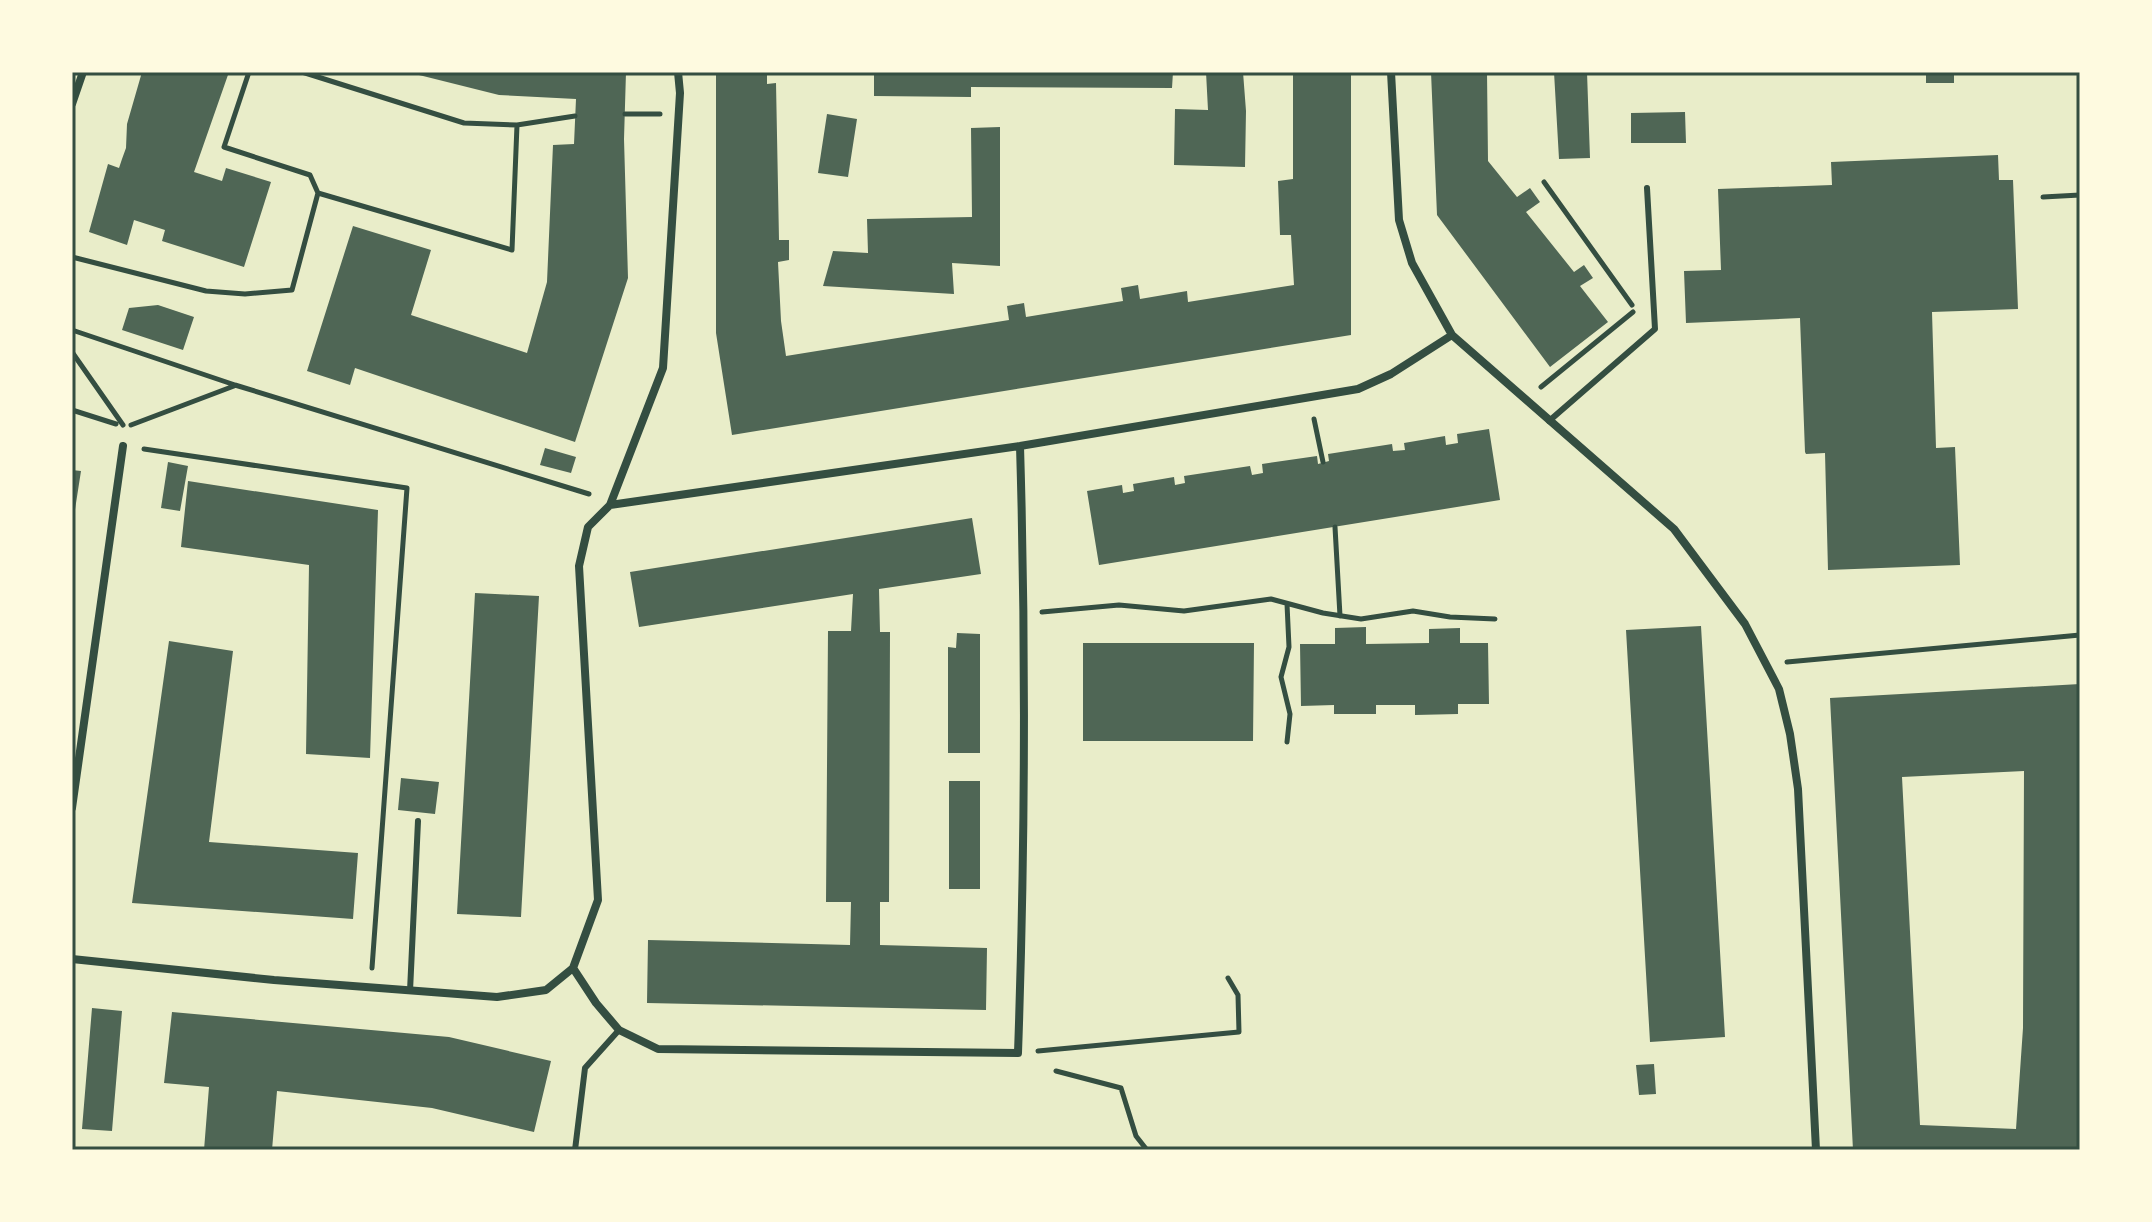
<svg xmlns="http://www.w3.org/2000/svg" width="2152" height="1222" font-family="'Open Sans',sans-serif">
	<rect width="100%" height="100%" fill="#e9edc9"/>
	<path fill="#4f6655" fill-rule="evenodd" d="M142 72H229L194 172 222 181 226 168 271 182 244 267 162 241 165 230 134 220 127 245 89 232 108 164 119 168 122 159 126 148 127 124Z
		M407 72H626L624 139 628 278 575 442 355 368 350 385 307 371 353 226 431 250 411 315 527 353 547 282 553 145 574 144 576 99 499 95Z
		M716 72H767V84L776 83 779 240H789V260L778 262 781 321 786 356 1009 320 1007 306 1024 303 1026 317 1123 301 1121 288 1138 285 1140 299 1187 291 1188 302 1294 285 1291 235H1280L1278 181 1293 179V72H1351V335L732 435 716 333Z
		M874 72H1173L1172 88 971 87V97L874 96Z
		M1206 72H1243L1246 111 1245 167 1174 165 1175 109 1208 110Z
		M1431 72H1487L1488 161 1517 197 1530 188 1540 202 1526 212 1574 272 1584 265 1593 278 1580 286 1608 322 1550 367 1437 215Z
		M1554 72H1587L1590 158 1559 159Z
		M1926 72H1954V83H1926Z
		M1685 112 1686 143H1631V113Z
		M827 114 857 119 848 177 818 173Z
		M1000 127V266L952 263 954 294 823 286 833 251 868 253 867 219 972 217 971 128Z
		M1998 155 1999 180H2013L2018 309 1932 312 1936 448 1955 447 1960 565 1828 570 1825 453 1806 454 1805 452 1800 318 1686 323 1684 271 1721 270 1718 189 1832 185 1831 162Z
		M158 305 194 317 183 350 122 330 129 308Z
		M1489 429 1500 500 1099 565 1087 491 1122 485 1123 493 1134 491 1133 484 1174 477 1175 485 1185 483 1184 476 1250 466 1252 475 1263 473 1262 464 1317 456 1318 464 1329 461 1328 454 1392 444 1393 451 1405 450 1404 443 1445 436 1446 445 1458 443 1457 434Z
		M545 448 576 457 571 473 540 465Z
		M168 462 188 466 180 511 161 508Z
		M72 470 81 471 74 516H72Z
		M188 481 378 510 370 758 306 754 309 565 181 547Z
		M972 518 981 574 879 589 880 632H890L889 902H880V945L987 948 986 1010 647 1003 648 940 850 945 851 902H826L828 631H851L853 594 639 627 630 572Z
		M475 593 539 596 521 917 457 914Z
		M1701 626 1725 1037 1650 1042 1626 630Z
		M1366 627V644L1429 643V629L1460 628V643H1488L1489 704H1458V714L1415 715V705H1376V714H1334V705L1301 706 1300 644H1335V628Z
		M957 633 980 634V753H948V647L956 648Z
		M169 641 233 651 209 842 358 853 353 919 132 903Z
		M1083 643H1254L1253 741H1083Z
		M2080 684V1150H1853L1830 698ZM2024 771 2023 1028 2016 1129 1920 1125 1902 777Z
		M401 778 439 782 435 814 398 810Z
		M949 781H980V889H949Z
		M92 1008 122 1011 112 1131 82 1129Z
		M172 1012 449 1037 551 1061 534 1132 432 1108 277 1091 272 1150H204L209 1087 164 1083Z
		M1654 1064 1656 1094 1639 1095 1636 1065Z"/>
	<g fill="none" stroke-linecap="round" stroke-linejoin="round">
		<path stroke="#344e41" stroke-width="5" d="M302 72 464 123 517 125 575 116
			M625 114H660
			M1544 182 1632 305
			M318 193 512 250 517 125
			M2043 197 2080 195
			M72 257 206 291 245 294 292 290 318 193 310 175 224 147 249 72
			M72 330 235 385 589 494
			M72 352 123 425
			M1541 387 1633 312
			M72 410 116 424
			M1314 419 1323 462
			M131 425 234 386
			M144 449 407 488 372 968
			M1335 527 1340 616
			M1042 612 1119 605 1184 611 1271 599 1323 613 1361 619 1413 611 1450 617 1495 619
			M1787 662 2080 635
			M1287 742 1290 714 1281 677 1289 647 1287 604
			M1038 1051 1239 1032 1238 995 1228 978
			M1056 1071 1121 1088 1136 1136 1147 1150"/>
		<path stroke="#344e41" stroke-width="6" d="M1549 421 1655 329 1647 188
			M410 991 418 821
			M575 1150 585 1068 619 1030"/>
		<path stroke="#344e41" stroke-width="8" d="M1391 72 1399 220 1412 263 1452 335 1674 529 1745 624 1779 689 1790 734 1798 789 1816 1150
			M72 104 83 72
			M610 505 1020 446 1358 389 1391 374 1452 335
			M72 808 123 446
			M72 959 274 980 497 997 546 990 573 968
			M573 968 596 1003 619 1030 658 1049 1018 1053C1025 851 1026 648 1020 446
			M573 968 598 900 579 566 588 527 610 505 663 368 680 93 678 72"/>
	</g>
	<rect width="2152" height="1222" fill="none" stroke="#fefae0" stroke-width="148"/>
	<rect x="74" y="74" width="2004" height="1074" fill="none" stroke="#344e41" stroke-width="3"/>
</svg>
